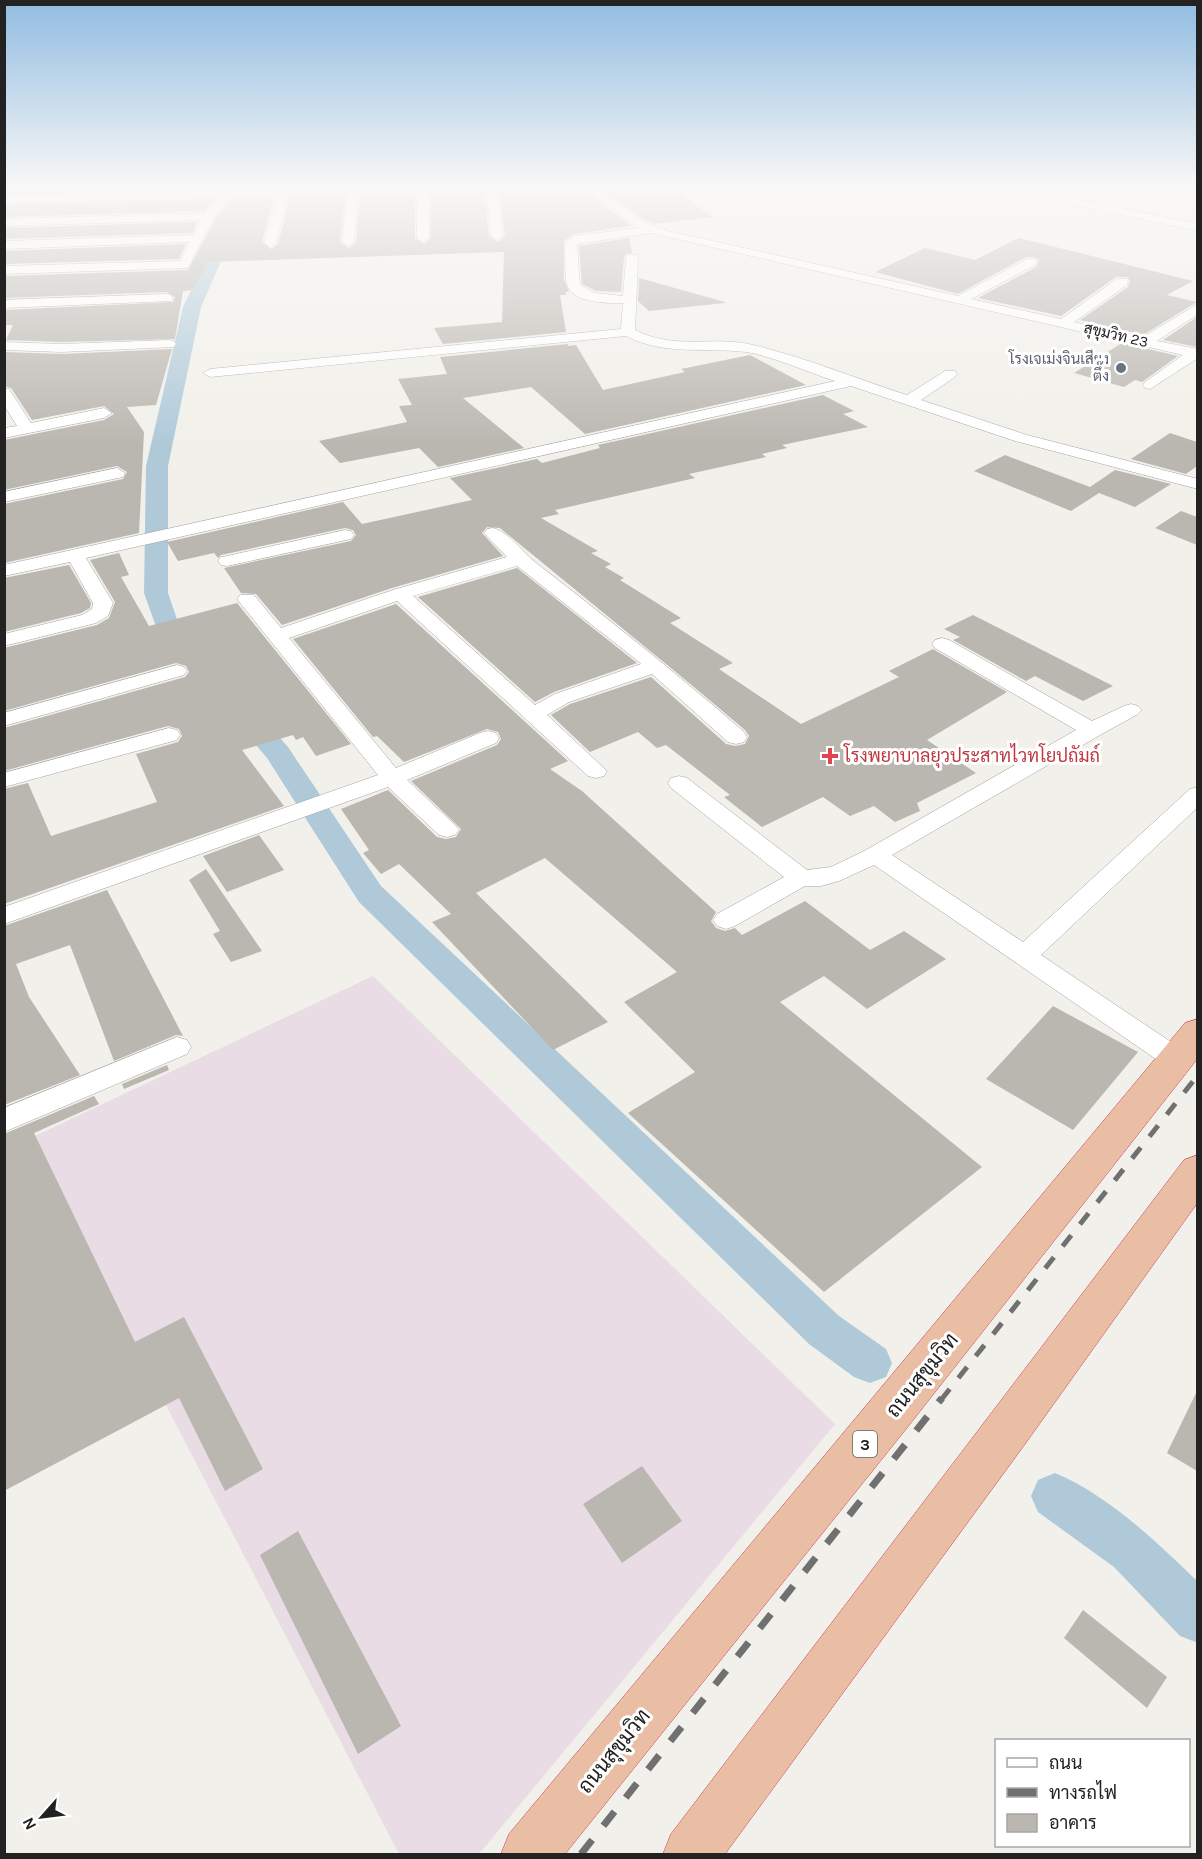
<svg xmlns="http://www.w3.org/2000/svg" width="1202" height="1859" font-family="Karla,Sarabun,sans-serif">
	<rect width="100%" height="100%" fill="#f1f0ea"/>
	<path fill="#e9dce5" d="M373 976 835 1424 479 1854H399L142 1359 35 1136Z"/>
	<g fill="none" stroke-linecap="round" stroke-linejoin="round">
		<path fill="#afc9d9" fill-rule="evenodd" d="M242 193 249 197 201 307 168 466V593L180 628 204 656 200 662 191 664 182 662 159 635 144 593 146 466 183 307 235 197Z
			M240 702 250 704 288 747 381 886 839 1316 886 1349 892 1363 886 1377 870 1383 854 1377 809 1344 359 902 267 758 226 710 230 704Z
			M1055 1473C1108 1495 1157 1542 1198 1582V1643L1180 1636 1114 1567 1038 1512 1031 1496 1038 1480Z"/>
	</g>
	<path fill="#bab6b0" d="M4 186H223L222 188 4 195Z
		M623 186 636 195 674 190 713 217 654 224 645 220 598 187Z
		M553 187 554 192 580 188 632 226 574 234 564 241V279L569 292H566V295H560L566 332 443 344 434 328 502 322 504 252 208 262 193 290 183 291 175 339 62 342 6 340 13 325H4V310L173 302 175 297 166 292 4 298V276L188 270 216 218 232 199 274 198 262 242 271 249 278 244 290 197 345 196 340 242 349 248 356 242 360 195 415 194V238L424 244 431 238V193L484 192 489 236 498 242 505 236 499 190 506 188Z
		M214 199 205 211 4 217V205Z
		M197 222 193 233 4 239V228Z
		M629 238 632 253 626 254 624 258 621 292 596 291 582 284 579 246Z
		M1019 238 1193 281 1167 295 1197 302 1143 335 1080 320 1128 287 1130 281 1127 277H1116L1061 316 978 298 1036 267 1039 261 1035 257H1026L958 294 875 272 925 248 975 260Z
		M186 244 179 259 4 264V251Z
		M639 278 725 302V303L649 311 638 301Z
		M1197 317V347L1163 340Z
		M1122 343 1178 356 1142 382 1135 380 1124 387 1074 373Z
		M568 344V346L576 345 603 390 685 372 681 369 750 355 806 385 585 434 531 387 463 398 524 448 438 467 419 448 340 463 319 441 407 422 399 406 412 405 398 379 447 374 440 357Z
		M172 349 156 405 127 407 144 432 139 533 4 563V504L123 479 127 472 117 466 4 490V440L104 420 114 414 104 406 32 420 11 388 4 386V352L62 354Z
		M823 395 854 411 843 414 868 427 782 445 787 448 762 454 766 457 689 474 695 478 555 510 559 514 541 518 598 551 591 553 611 564 605 567 624 578 620 580 681 618 670 623 733 663 719 669 801 724 899 677 889 671 933 649 1007 692 927 740 976 773 917 803 920 811 895 822 874 806 850 816 823 797 762 827 724 797 730 795 666 745 657 748 638 732 590 752 551 715 570 704 651 677 726 744 735 746 745 744 749 736 745 730 694 687 500 528 487 527 482 533 503 556 392 588 282 625 256 594 241 593 224 568 351 541 356 535 353 530 345 528 221 555 218 558 214 553 178 561 167 542 343 502 362 524 472 500 450 478 537 459 542 463 600 448 598 445Z
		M1170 433 1197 442V466L1186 474 1131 459Z
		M1005 455 1090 487 1115 470 1171 484 1135 507 1099 493 1071 511 974 471Z
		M1181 511 1197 517V545L1155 528Z
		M119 553 129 575 121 577 149 626 237 603 351 744 316 756 303 737 296 740 293 735 242 750 284 806 4 904V789L28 783 51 836 157 802 136 754 178 742 182 736 179 729 168 726 4 771V728L185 677 189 672 186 666 176 663 4 711V648L97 625 109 618 115 602 90 560Z
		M69 565 91 603 90 608 81 613 4 632V578Z
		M517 568 637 663 554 692 535 702 418 597Z
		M396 604 568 761 550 769 582 791 716 912 711 921 716 928 725 931 735 928 742 935 805 901 870 950 904 931 946 959 867 1009 824 976 780 1002 982 1167 824 1292 628 1113 695 1072 624 1002 677 972 545 858 476 893 608 1022 553 1050 432 922 451 914 399 864 381 874 363 853 369 850 341 809 388 790 437 837 446 839 456 837 461 829 411 781 497 745 501 739 498 732 487 729 404 762 377 736 373 737 293 639Z
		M973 615 1113 686 1083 701 1035 676 1026 681 953 640 960 637 944 629Z
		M259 835 284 870 227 892 203 856Z
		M206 869 262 951 231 962 213 934 220 931 189 880Z
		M107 890 183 1036 176 1035 114 1061 70 945 16 964 29 997 80 1075 4 1105V926Z
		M1053 1006 1138 1052 1073 1130 986 1079Z
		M167 1065 169 1070 124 1089 122 1084Z
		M94 1096 99 1104 34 1133 135 1342 184 1317 263 1469 225 1491 179 1398 4 1491V1134Z
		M1197 1391V1471L1167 1453Z
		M642 1466 682 1521 622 1563 583 1504Z
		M298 1531 401 1726 358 1754 260 1555Z
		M1083 1610 1167 1677 1147 1708 1064 1638Z"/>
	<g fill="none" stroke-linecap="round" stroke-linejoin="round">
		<defs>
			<path id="minor" d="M226 186H236L235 190 386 186H505L497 189 503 236 497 240 491 236 486 190 429 191V238L423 242 417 238V192L358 193 354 242 348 246 342 242 347 194 288 195 276 243 270 247 264 243 277 196 231 197 214 217 188 268 4 274V266L180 261 190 242 4 249V241L194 235 201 220 4 226V219L206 213 219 197 4 203V197L223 190Z
				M581 186H593L644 222 668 231 958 296 1027 259H1035L1037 262 1035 265 971 299 1061 319 1117 279H1127L1128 282 1127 285 1074 322 1143 337 1198 304V314L1157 341 1198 349V358L1150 389 1145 388 1143 385 1145 382 1183 355 651 233 577 244 580 285 595 293 623 296 626 258 628 255H636L638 258 635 330C677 351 712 335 753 345 804 357 857 379 907 395L945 371H955L957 374 955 377 921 400 1027 435 1198 479V489L1015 441 851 386 86 558 113 603 108 616 96 623 4 646V634L82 615 92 609 93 603 70 562 4 576V565L835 381C810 373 769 355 746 352 704 347 665 356 626 336L210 377 203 373 210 369 621 329 623 303C607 303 577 304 568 287 564 279 566 253 565 243L574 236 639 228Z
				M921 186H931V196H923Z
				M994 186H1014L1198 224V231L999 189Z
				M166 294 171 295 173 298 171 301 4 308V300Z
				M169 340 174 341 176 344 174 347 62 352 4 350V342L62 344Z
				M4 388 9 389 31 423 104 408 112 413 104 418 4 438V428L17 426 4 405Z
				M117 468 125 473 123 477 4 502V492Z
				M493 528C509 532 522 552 535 562 606 617 676 673 744 732L747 737 744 742 736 744 728 742 652 674 569 702 547 715 607 771 604 776 596 778 588 776 397 601 289 638 396 768 480 733 488 731 496 733 499 738 496 743 407 780 455 825 459 830 455 835 447 837 439 835 388 787 4 924V907L378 775 237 599 240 595H254L281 628 393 590 507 557 484 533 487 529ZM517 566 638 661 641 664 555 694 535 705 413 596Z
				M345 530 351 531 354 535 351 539 227 566 221 565 218 561 221 557 227 556Z
				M942 638 949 640 1092 721 1124 706 1131 704 1138 706 1142 710 1138 714 1100 735 892 855 1023 942 1190 789 1198 787V807L1041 955 1186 1052 1190 1059 1186 1066 1176 1070 1166 1066 874 865 839 881 821 886H805L735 926 726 929 717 926 713 920 717 914 784 877 671 788 668 783 671 778 679 776 687 778 807 870 831 867 866 850 1076 730 935 648 932 644 935 640Z
				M177 665 184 667 187 671 184 675 4 726V713Z
				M169 728 177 730 180 735 177 740 4 787V773Z
				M177 1037 187 1040 191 1047 187 1054 4 1132V1108Z"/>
			<path id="trunk" d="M1198 1019V1058L906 1429 565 1854H501L509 1834 1185 1023Z
				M1198 1155V1202L1025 1444 725 1854H663L671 1834 1184 1160Z"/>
		</defs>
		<use href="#minor" stroke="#a3a3a3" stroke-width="1"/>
		<use href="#trunk" stroke="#ca3c55" stroke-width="1"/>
		<use href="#minor" fill="#fff" fill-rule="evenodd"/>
		<use href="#trunk" fill="#e9bea4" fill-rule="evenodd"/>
		<path stroke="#707070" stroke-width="5" stroke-dasharray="14 14" stroke-linecap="butt" d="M941 1400 1198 1075"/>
		<path stroke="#707070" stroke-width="7" stroke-dasharray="18 18" stroke-linecap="butt" d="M581 1854 942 1398"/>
	</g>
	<linearGradient id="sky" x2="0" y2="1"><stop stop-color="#91bce2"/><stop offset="0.42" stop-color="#f9f8f6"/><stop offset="1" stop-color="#f9f8f6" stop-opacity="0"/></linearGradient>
	<rect width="1202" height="446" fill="url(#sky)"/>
	<circle fill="#6b7280" stroke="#fff" stroke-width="2" cx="1121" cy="368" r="6"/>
	<path fill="#e0444e" stroke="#fff" stroke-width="2" d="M827 747h6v6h6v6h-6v6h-6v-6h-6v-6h6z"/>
	<g text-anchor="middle" stroke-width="6" stroke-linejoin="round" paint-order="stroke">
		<g font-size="15" fill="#222" stroke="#fff">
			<text transform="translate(1116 335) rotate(13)" y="5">สุขุมวิท 23</text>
		</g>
		<g font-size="15" fill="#5b616d" stroke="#fff" text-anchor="end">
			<text x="1109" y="364">โรงเจเม่งจินเสียง<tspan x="1109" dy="17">ตึ๊ง</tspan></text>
		</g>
		<rect fill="#fff" stroke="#646464" stroke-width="1.5" x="853" y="1431" width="24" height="26" rx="4.5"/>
		<g font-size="16" font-weight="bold" fill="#222">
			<text x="865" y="1450">3</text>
		</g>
		<g font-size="18" fill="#be3a42" stroke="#fff" text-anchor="start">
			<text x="844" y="762">โรงพยาบาลยุวประสาทไวทโยปถัมถ์</text>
		</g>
		<g font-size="21" fill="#222" stroke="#fff">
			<text transform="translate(922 1375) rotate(-51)" y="7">ถนนสุขุมวิท</text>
			<text transform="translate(614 1751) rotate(-51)" y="7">ถนนสุขุมวิท</text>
		</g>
	</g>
	<rect width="1202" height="1859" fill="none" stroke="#222222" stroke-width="12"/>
	<rect x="995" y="1739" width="195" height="108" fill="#ffffff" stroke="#a7a7a7" stroke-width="1.5"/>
	<rect x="1007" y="1758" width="30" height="9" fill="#ffffff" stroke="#a7a7a7" stroke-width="1.5"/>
	<text x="1049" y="1769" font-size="18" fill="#222222">ถนน</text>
	<rect x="1007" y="1788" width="30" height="9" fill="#707070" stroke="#a7a7a7" stroke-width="1.5"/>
	<text x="1049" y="1799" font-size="18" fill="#222222">ทางรถไฟ</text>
	<rect x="1007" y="1814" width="30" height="18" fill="#bab6b0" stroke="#a7a7a7" stroke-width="1.5"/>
	<text x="1049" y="1829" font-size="18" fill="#222222">อาคาร</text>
	<g transform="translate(42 1817) rotate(242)" stroke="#ffffff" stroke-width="4.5" paint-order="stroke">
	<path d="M0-4.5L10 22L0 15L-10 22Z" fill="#222222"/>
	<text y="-9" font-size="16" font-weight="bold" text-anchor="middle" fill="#222222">N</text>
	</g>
</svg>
